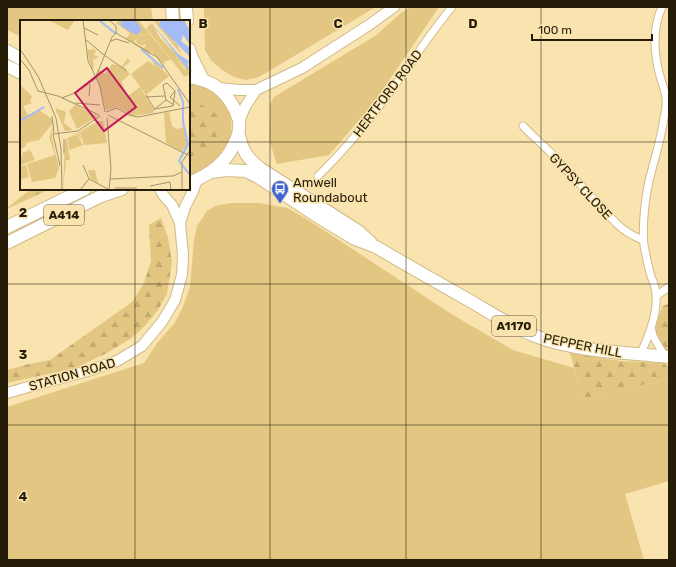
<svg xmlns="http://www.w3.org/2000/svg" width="676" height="567" font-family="Rubik,sans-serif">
	<defs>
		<pattern id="forest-firs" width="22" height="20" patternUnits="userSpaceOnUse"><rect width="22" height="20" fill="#e3c681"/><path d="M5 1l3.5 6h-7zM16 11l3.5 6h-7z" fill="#c3aa6e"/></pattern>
	</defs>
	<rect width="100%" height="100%" fill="#f9e3ae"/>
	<path fill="#e3c681" d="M7 7H151L153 21H21V37L7 30Z
		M204 7H376L259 77 246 80 234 77 222 70 211 60 205 50Z
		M411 7H439L373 104 329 155 277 164 269 140 270 104 274 97 375 36 401 13Z
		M189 81C197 82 210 88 217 93 231 105 236 132 227 147 224 153 218 161 213 164 206 170 197 174 189 178Z
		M231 203H259L287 208 305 218 453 315 513 350 574 368 583 399 669 379V481L625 494 644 560H7V407L144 363 157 343 174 324 183 307 190 287 194 240 197 226 207 211 215 206Z"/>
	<path fill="url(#forest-firs)" d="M189 97 217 114 219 139C210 147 199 151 189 158Z
		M31 189H50L7 209V208Z
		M161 218 168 238 172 262 167 294 158 310 144 327 130 339 107 353 75 368 7 383V370L29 364 50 360 132 302 144 283 151 261 149 225Z
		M669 303V350H664L655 333 657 320 663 306Z
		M570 353 620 361 664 363 669 368V379L583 399Z"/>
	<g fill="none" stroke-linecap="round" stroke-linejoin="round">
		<defs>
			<path id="minor" d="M523 126 532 135 549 151 617 224C625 232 633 236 643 240
				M318 176C348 147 375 113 400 78 417 54 433 30 452 7
				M656 296 669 287
				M651 327 653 336 665 357
				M640 355C648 338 658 313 656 294 656 288 653 282 651 276 648 266 646 256 644 245 642 227 645 199 649 181 654 160 661 140 664 118 665 112 667 106 666 100 666 92 662 84 660 76 654 54 652 29 662 7"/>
			<path id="secondary" d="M218 88 239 90H256L302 68 369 25 394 7
				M239 122 245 107 256 90
				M180 223 185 207 193 191 197 180
				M7 393 28 387 88 371 117 361 142 346 162 322 175 300 182 275 183 255 180 223 172 205 163 195 160 189"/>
			<path id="primary" d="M7 51 21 59
				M7 66 21 73
				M239 135C243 152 247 158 261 169L358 231 371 243
				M212 172 226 170 246 171 258 177 317 216 355 239 376 247C405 264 435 281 465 298 488 311 510 326 535 336 577 352 624 352 669 357"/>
			<path id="trunk" d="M172 7 173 21
				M186 7 187 21
				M189 49 192 58 203 80
				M189 77C207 80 219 85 230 101 234 107 237 113 239 120 240 129 238 137 234 144 226 164 209 175 189 183
				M7 227 85 189
				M7 243 101 196 122 189"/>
		</defs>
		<use href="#minor" stroke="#d0ba87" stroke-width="9"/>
		<use href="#secondary" stroke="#d0ba87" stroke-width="12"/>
		<use href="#primary" stroke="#d0ba87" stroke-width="14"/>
		<use href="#trunk" stroke="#d0ba87" stroke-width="14"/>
		<use href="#minor" stroke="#fff" stroke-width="7"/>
		<use href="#secondary" stroke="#fff" stroke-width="10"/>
		<use href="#primary" stroke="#fff" stroke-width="12"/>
		<use href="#trunk" stroke="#fff" stroke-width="12"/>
	</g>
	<path fill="none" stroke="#251d08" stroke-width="1" stroke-opacity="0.55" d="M135 7V21M270 7V560M406 7V560M541 7V560M7 142H21M189 142H669M135 189V560M7 284H669M7 425H669"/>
	<defs>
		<symbol id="bus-pin" viewBox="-11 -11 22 30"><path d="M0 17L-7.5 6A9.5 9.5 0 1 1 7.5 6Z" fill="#4264d6" stroke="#f9e3ae"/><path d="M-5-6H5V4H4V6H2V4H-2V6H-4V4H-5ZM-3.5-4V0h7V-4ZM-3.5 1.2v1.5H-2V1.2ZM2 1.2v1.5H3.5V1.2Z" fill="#fff"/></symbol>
	</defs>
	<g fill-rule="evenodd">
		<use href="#bus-pin" x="270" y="179" width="20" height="27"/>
	</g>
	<g text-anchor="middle" stroke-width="3" stroke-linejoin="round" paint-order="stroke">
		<g fill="#f9e3ae" stroke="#65583a" stroke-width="1">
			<rect x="44" y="205" width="40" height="20" rx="3"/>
			<rect x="492" y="316" width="44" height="20" rx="3"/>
		</g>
		<g font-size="12" font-weight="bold" fill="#251d08">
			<text x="64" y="219">A414</text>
			<text x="514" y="330">A1170</text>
		</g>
		<g font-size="13" fill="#251d08" stroke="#f9e3ae">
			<text transform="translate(387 93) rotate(-53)" y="5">HERTFORD ROAD</text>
			<text transform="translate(581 186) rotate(47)" y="5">GYPSY CLOSE</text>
			<text transform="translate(583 345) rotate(11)" y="5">PEPPER HILL</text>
			<text transform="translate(72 374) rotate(-16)" y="5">STATION ROAD</text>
		</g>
		<g font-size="13" fill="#251d08" stroke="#f9e3ae" text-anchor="start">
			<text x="293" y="187">Amwell<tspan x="293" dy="15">Roundabout</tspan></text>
		</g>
	</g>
	<g transform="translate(20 20)">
		<rect width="170" height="170" fill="#f9e3ae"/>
		<path d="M132 3 140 18 157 35 156 38 166 52 163 54 158 46 161 52 126 8ZM110 13 117 18 114 22 124 28 126 25 124 23 131 18 123 21 119 18 122 14 125 16 129 13 151 40 145 41 144 45 133 33 130 31V35L104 17 107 18ZM74 29 76 31 74 35 79 37 73 40 74 49 71 48 67 30ZM108 38 110 42 103 47 110 54 102 61 103 66 108 76 120 67 134 90 133 93 111 96 98 87 86 90 76 56 78 49 85 54 92 44 102 46ZM131 39 149 56 126 75 111 54 128 41 135 46ZM55 85 78 96 57 109 49 91ZM35 88 46 92 44 103 53 110 45 111ZM149 92 152 106 156 109 164 107 168 124 162 131 146 123 144 93ZM79 101H83L87 123 64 125 60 113ZM57 115 63 125 49 130 48 118ZM10 130 15 140 0 145V134L3 138 2 133ZM6 145 9 157 0 160V146ZM68 150H75L78 163 70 158Z" fill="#e3c681"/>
		<path d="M28 0H55L48 10ZM101 0 103 7 116 14 120 11 115 0H118L129 13 126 16 121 14 119 18 123 21 132 18 122 26 116 22 117 18 96 3ZM157 35 167 47 170 54 164 57 157 46 164 54 165 48 156 38ZM0 65 12 76 10 81 12 83 3 86 8 95 19 90 32 99 33 103 19 120 6 123V126L0 129ZM78 101 70 107 59 113 62 120 57 114 47 120 50 140H46L43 170 45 120ZM33 106 32 118 39 148 35 158 12 162 7 144 35 135 29 118Z" fill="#e3c681"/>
		<path d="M133 0H140L139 3 158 26 162 35Z" fill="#e3c681"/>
		<path d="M101 0H115L122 10 116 15 101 6ZM129 0 158 34 169 41 170 44 167 43 170 52ZM140 0H164L170 11V25L163 15 161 21 170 28V37L139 6Z" fill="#a4bbf8"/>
		<path fill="none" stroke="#a4bbf8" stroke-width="2" d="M79 0 96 14M121 29 143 48M158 69 163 82V102L168 124 159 141 170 155M0 101 24 87"/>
		<path fill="none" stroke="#a4946c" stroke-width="1" d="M63 0 68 41 80 66 85 92M89 0 96 6V13M64 8 78 15M96 13 137 37 170 84M65 19 84 35M91 21 96 19 109 23M0 29 18 56 36 98 41 129 42 170M84 35 107 51M0 39 9 50 18 71 38 76 79 95M155 71 150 77 160 86M126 75 135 90M69 76 70 64M126 77 145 76M42 78 57 72 75 59 92 17 96 13M55 83 80 85M154 85 146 80 143 65 147 63 155 71M136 88 146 80M134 89 153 86 155 71M86 92 97 88 109 95 118 97 170 87M88 95 170 136M32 96 34 113M87 98 91 149 89 170M44 133V119M63 145 69 159M40 146 33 114 58 111 80 96M90 159 153 156 162 152M130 166 150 162 151 170M95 168H116L117 170M60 170 69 159 88 169M162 170V142L170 130"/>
		<path fill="#c2185b" fill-opacity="0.15" stroke="#c2185b" stroke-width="2" d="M87 48 116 87 84 111 55 73Z"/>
		<rect width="170" height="170" fill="none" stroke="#251d08" stroke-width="2"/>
	</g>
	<g font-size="13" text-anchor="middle" font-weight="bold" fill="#251d08" stroke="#f9e3ae" stroke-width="3" stroke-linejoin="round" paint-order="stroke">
		<text x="203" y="28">B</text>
		<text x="338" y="28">C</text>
		<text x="473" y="28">D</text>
		<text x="23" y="217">2</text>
		<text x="23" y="359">3</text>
		<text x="23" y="501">4</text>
	</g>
	<rect width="676" height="567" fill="none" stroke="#251d08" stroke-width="16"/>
	<path d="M532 34v6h120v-6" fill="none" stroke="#251d08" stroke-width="2"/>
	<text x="538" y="34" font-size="12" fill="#251d08" stroke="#f9e3ae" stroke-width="3" paint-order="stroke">100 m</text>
</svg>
